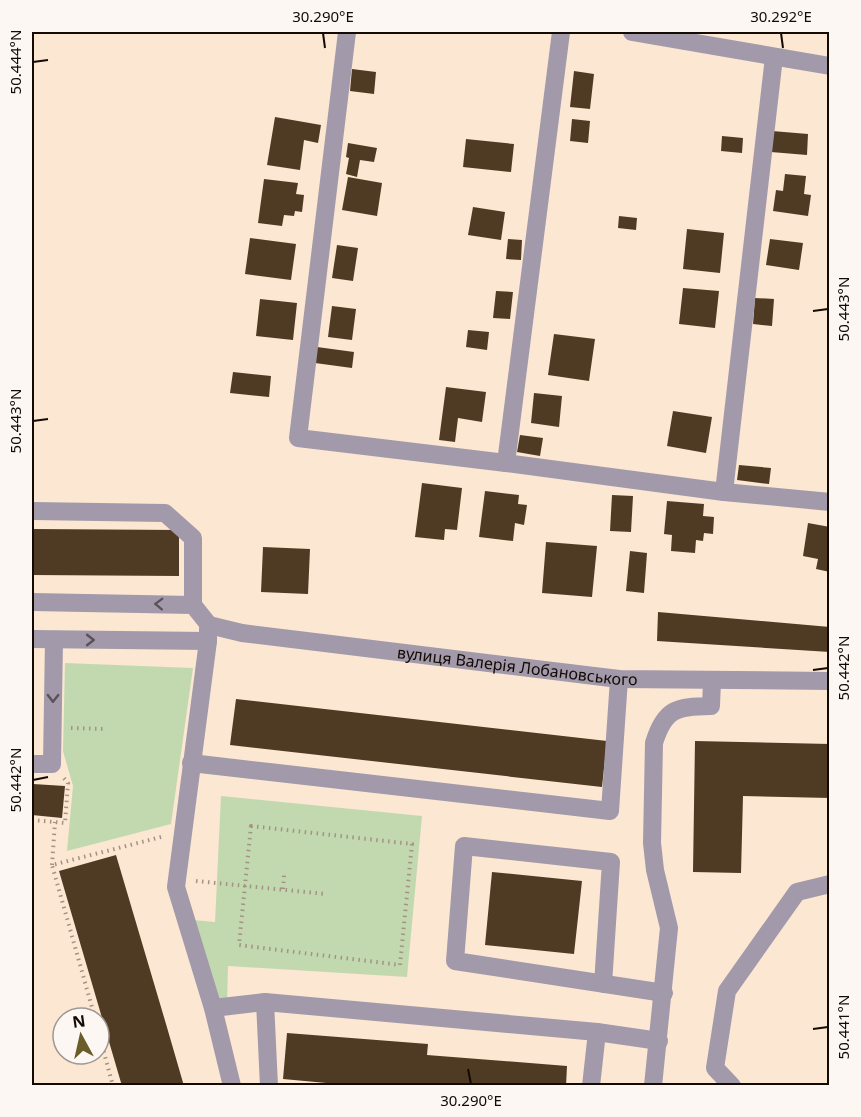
<svg xmlns="http://www.w3.org/2000/svg" width="861" height="1117" font-family="'Noto Sans',sans-serif">
	<rect width="100%" height="100%" fill="#fce7d2"/>
	<path fill="#c2d9b0" d="M65 663 193 668 171 824 67 851 73 786 63 751Z
		M221 796 422 816 407 977 228 966 227 1006 213 1008 193 920 215 922Z"/>
	<path fill="#4f3b24" d="M352 69 376 72 374 94 350 91Z
		M574 71 594 74 590 109 570 107Z
		M275 117 321 125 318 143 304 140 300 170 267 165Z
		M572 119 590 121 588 143 570 141Z
		M772 131 808 134 807 155 771 152Z
		M722 136 743 138 742 153 721 151Z
		M466 139 514 144 511 172 463 167Z
		M348 143 377 148 374 162 360 160 357 177 346 174 349 158 346 157Z
		M785 174 806 176 804 194 811 195 808 216 773 211 776 190 783 191Z
		M348 177 382 183 377 216 342 210Z
		M264 179 298 183 296 194 304 195 302 212 295 211 294 216 284 215 282 226 258 223Z
		M473 207 505 212 501 240 468 235Z
		M619 216 637 218 636 230 618 228Z
		M687 229 724 233 720 273 683 269Z
		M250 238 296 244 291 280 245 274Z
		M508 239 522 240 521 260 506 259Z
		M770 239 803 243 799 270 766 265Z
		M337 245 358 248 353 281 332 278Z
		M683 288 719 291 715 328 679 324Z
		M496 291 513 292 510 319 493 318Z
		M755 298 774 299 772 326 753 324Z
		M260 299 297 303 293 340 256 336Z
		M332 306 356 309 352 340 328 337Z
		M468 330 489 332 487 350 466 347Z
		M554 334 595 339 589 381 548 375Z
		M317 347 354 352 352 368 315 363Z
		M233 372 271 376 269 397 230 393Z
		M446 387 486 392 482 422 458 418 455 442 439 440Z
		M534 393 562 396 559 427 531 423Z
		M673 411 712 417 706 453 667 446Z
		M520 435 543 438 540 456 517 452Z
		M739 465 771 468 769 484 737 480Z
		M422 483 462 488 457 530 445 529 444 540 415 537Z
		M485 491 519 495 518 504 527 505 524 525 515 523 513 541 479 537Z
		M612 495 633 496 631 532 610 531Z
		M667 501 704 504 703 516 714 517 713 534 704 533 703 541 696 540 695 553 671 551 672 535 664 534Z
		M808 523 830 527V572L816 569 818 559 803 556Z
		M32 529 179 530V576L32 575Z
		M546 542 597 546 592 597 542 593Z
		M263 547 310 549 308 594 261 592Z
		M630 551 647 553 644 593 626 591Z
		M658 612 830 627V652L657 641Z
		M236 699 607 741 602 787 230 745Z
		M695 741 830 744V798L743 796 741 873 693 872Z
		M33 784 65 786 62 818 32 815Z
		M116 855 166 1024 184 1086H122L59 871Z
		M492 872 582 881 574 954 485 945Z
		M287 1033 428 1044 427 1055 567 1066 566 1086H359L283 1079Z"/>
	<g fill="none" stroke-linecap="round" stroke-linejoin="round">
		<path stroke="#a39383" stroke-width="4" stroke-dasharray="1.5 4.5" stroke-linecap="butt" d="M71 728 106 729
			M32 820 65 823 68 783 63 777
			M251 826 412 844 400 965 239 945Z
			M52 865 55 822
			M196 881 326 894
			M283 889 284 875
			M95 1018 52 865 165 836
			M99 1034 113 1086"/>
		<g stroke="#a299aa" stroke-width="18">
			<path d="M347 32 298 438 506 463 561 32"/>
			<path d="M632 32 830 66"/>
			<path d="M506 463 724 492 830 502"/>
			<path d="M724 492 774 57"/>
			<path d="M32 511 165 513 193 538V605"/>
			<path id="s1" d="M32 602 193 605 209 625 242 633 619 679 830 681"/>
			<path d="M32 639 208 641V629"/>
			<path d="M208 641 176 887 213 1008 232 1086"/>
			<path d="M191 763 610 811 619 679"/>
			<path d="M32 764H52L54 640"/>
			<path d="M603 984 611 862 464 846 455 961 664 993"/>
			<path d="M265 1002 269 1086"/>
			<path d="M213 1008 265 1002 597 1032 591 1086"/>
			<path d="M597 1032 659 1041"/>
			<path d="M653 1086 669 928 655 870 652 843 654 743C665 707 678 707 711 706L712 681"/>
			<path d="M732 1086 715 1068 727 991 797 892 830 884"/>
		</g>
	</g>
	<defs><path id="oneway-chevron" d="M-2-3.5L2.5 0L-2 3.5" fill="none" stroke-width="1.6" stroke-linecap="round" stroke-linejoin="round" transform="scale(1.5)"/></defs>
	<g stroke="#5a5256">
		<use href="#oneway-chevron" transform="translate(159 604) rotate(-178)"/>
		<use href="#oneway-chevron" transform="translate(90 640)"/>
		<use href="#oneway-chevron" transform="translate(53 698) rotate(91)"/>
	</g>
	<path fill="none" stroke="#120a03" stroke-width="2" d="M323 33 325 48M781 33 783 48M33 62 48 60M813 311 828 309M33 421 48 419M813 670 828 668M33 780 48 777M813 1029 828 1027M468 1069 471 1084"/>
	<g text-anchor="middle" stroke-width="6" stroke-linejoin="round" paint-order="stroke">
		<g font-size="16" fill="#120a03" stroke="#fcf7f2">
			<text dy="6" stroke="none"><textPath href="#s1" startOffset="498">вулиця Валерія Лобановського</textPath></text>
		</g>
	</g>
	<rect width="861" height="1117" fill="none" stroke="#fcf7f2" stroke-width="66"/>
	<g transform="translate(81 1036) rotate(352)"><circle r="28" fill="#fcf7f2" stroke="#9e9892" stroke-width="1.5"/>
	<path d="M0-4.5L10 22L0 15L-10 22Z" fill="#6b5d2a"/>
	<text y="-9" font-size="16" font-weight="bold" text-anchor="middle" fill="#120a03">N</text>
	</g>
	<rect x="33" y="33" width="795" height="1051" fill="none" stroke="#120a03" stroke-width="2"/>
	<g font-size="15" text-anchor="middle" fill="#120a03">
		<text x="323" y="22">30.290°E</text>
		<text x="781" y="22">30.292°E</text>
		<text transform="translate(16 62) rotate(-90)" y="5">50.444°N</text>
		<text transform="translate(844 309) rotate(-90)" y="5">50.443°N</text>
		<text transform="translate(16 421) rotate(-90)" y="5">50.443°N</text>
		<text transform="translate(844 668) rotate(-90)" y="5">50.442°N</text>
		<text transform="translate(16 780) rotate(-90)" y="5">50.442°N</text>
		<text transform="translate(844 1027) rotate(-90)" y="5">50.441°N</text>
		<text x="471" y="1106">30.290°E</text>
	</g>
</svg>
